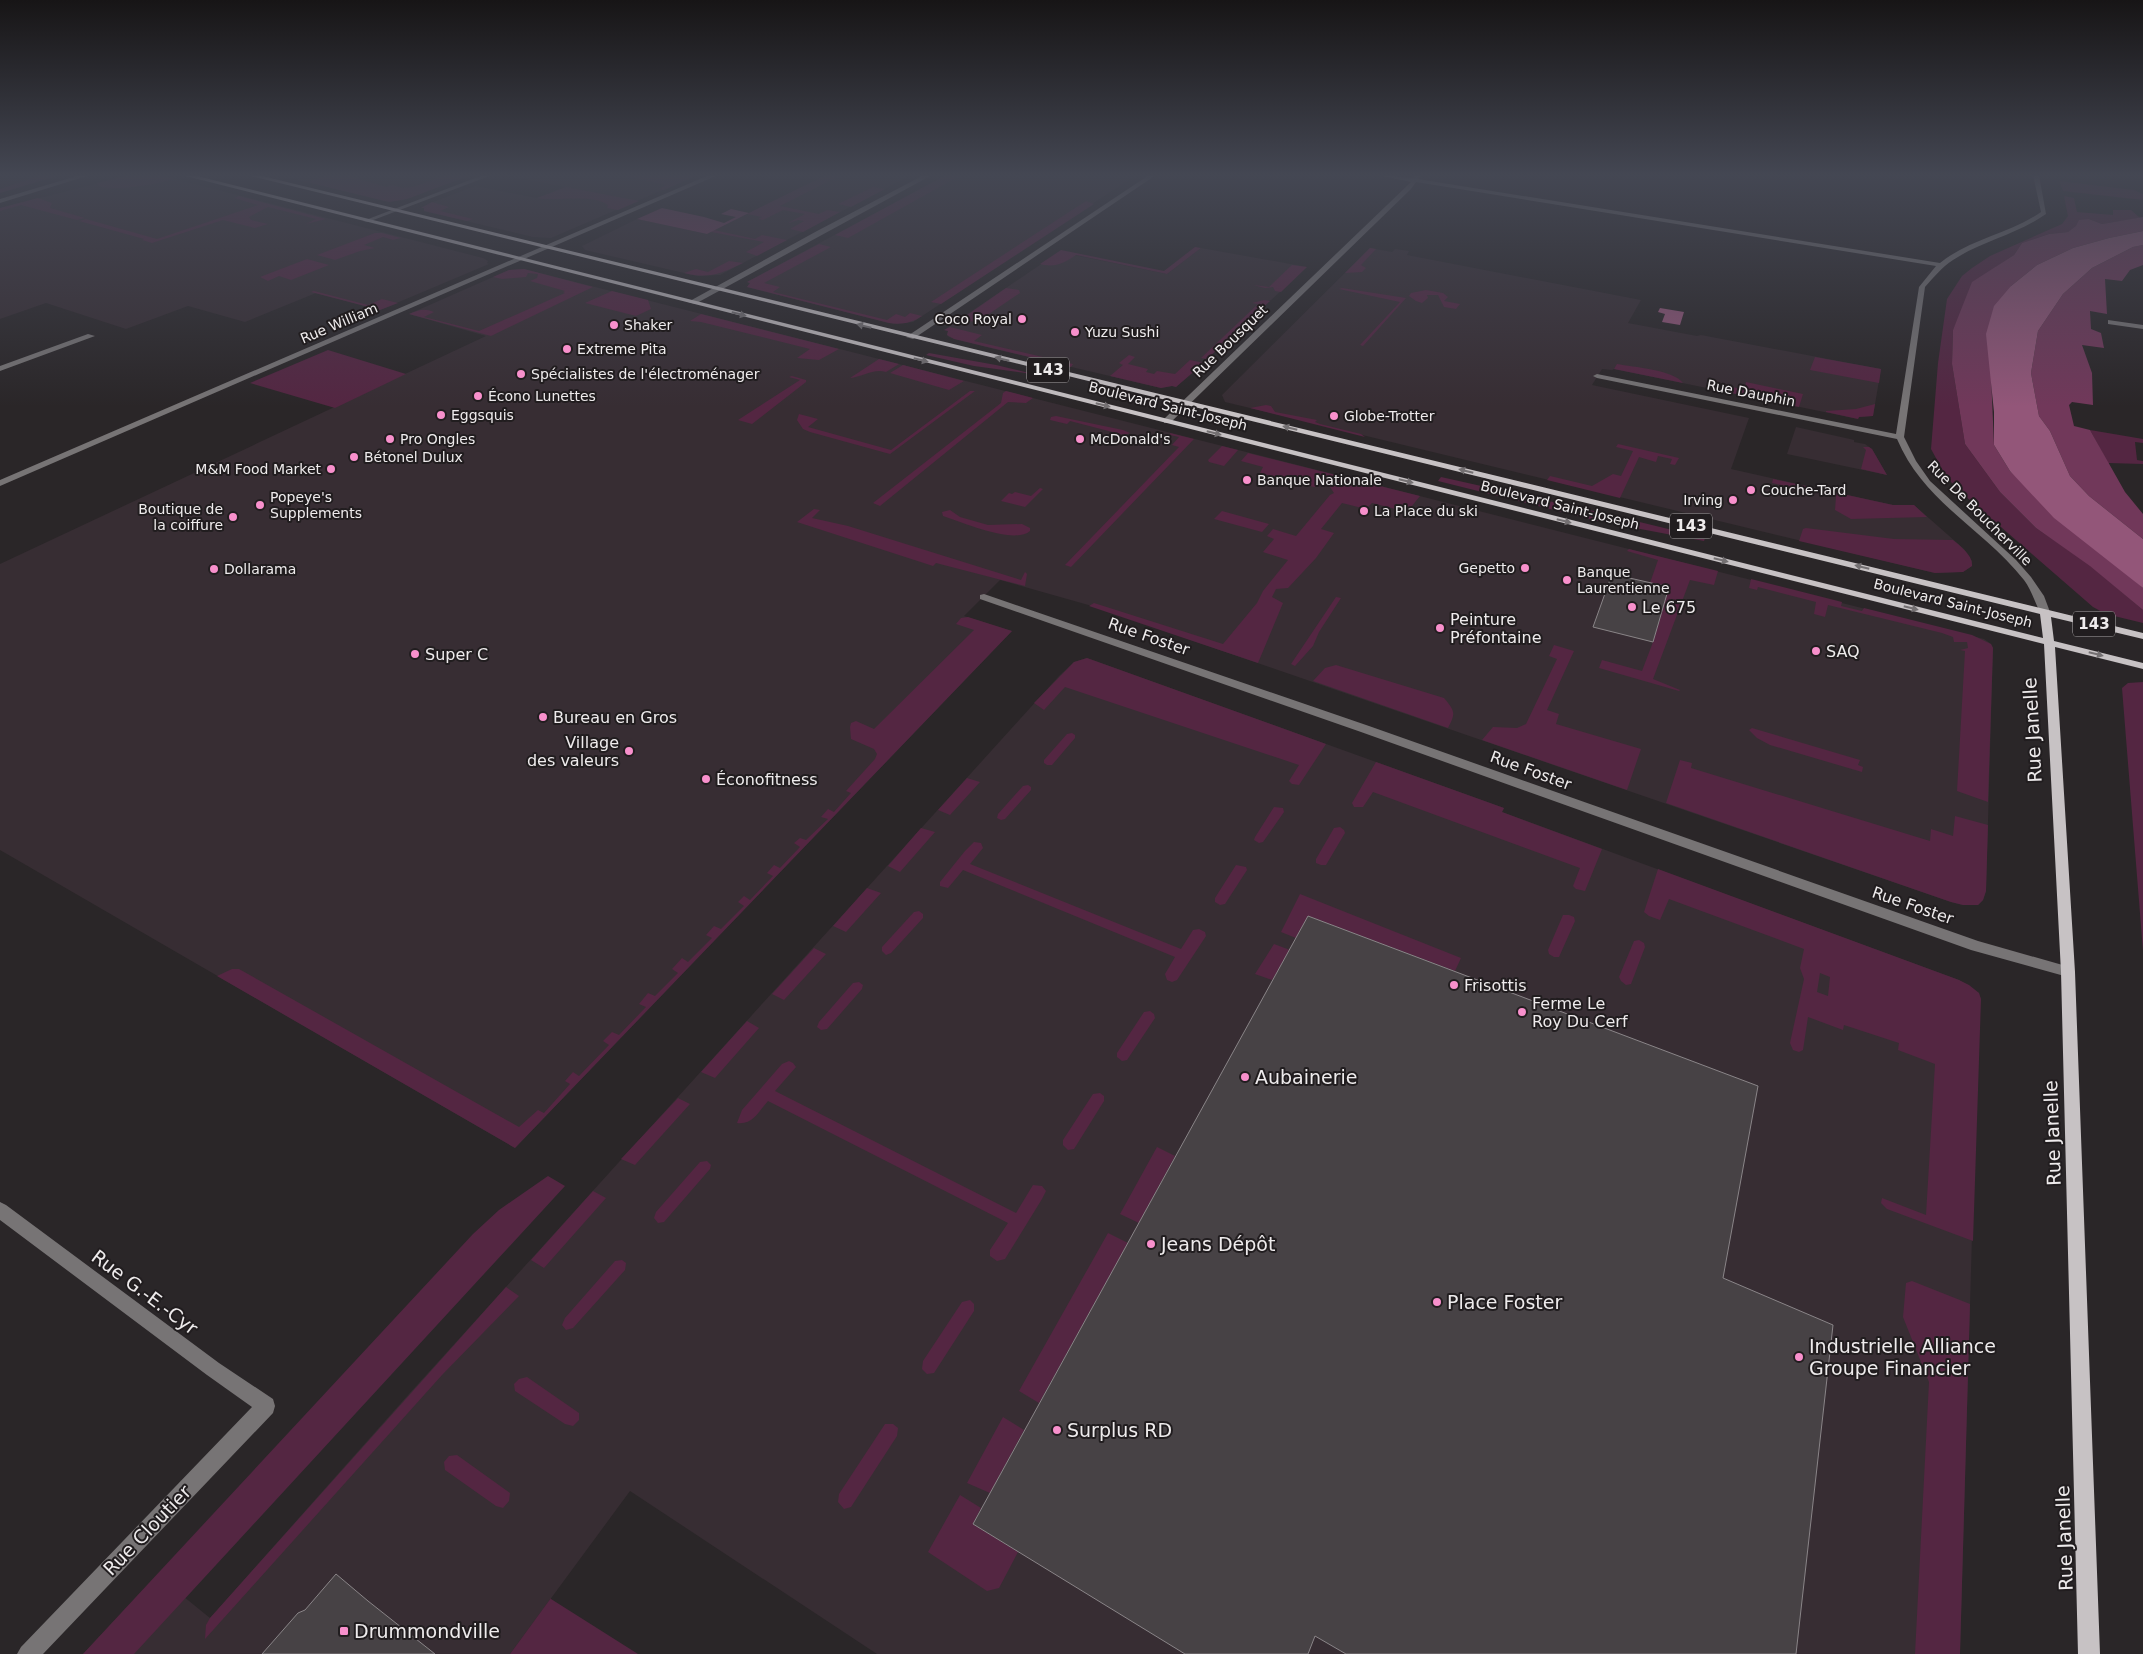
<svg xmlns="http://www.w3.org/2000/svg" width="2143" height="1654" font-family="'DejaVu Sans',sans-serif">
	<rect width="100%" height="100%" fill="#2a2628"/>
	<path fill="#372d33" d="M0 175H60L0 193Z
		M159 175 483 258 488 261 487 263 489 264 380 310 316 293 245 322 188 306 126 329 46 303 0 319V208L127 176Z
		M278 175H471L407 199 389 202Z
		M505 175H690L695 176 551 238 533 237 424 211V208H421L428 204 475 186 537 198 565 187Z
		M826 175H911L720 275 697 276 585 250 582 246 637 219 707 234Z
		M946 175H1115L1133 177 913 322 896 324 889 323 747 287 750 283 747 282Z
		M1201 248 1307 267 1176 387 1172 386 1161 388 986 347 949 337 947 335 948 331 944 330 1059 252 1167 274Z
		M1370 248 1392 252 1395 249 1409 251 1407 255 1641 300 1628 323 1697 336 1701 335 1881 369 1873 416 1859 417 1858 419 1614 369 1612 370 1602 369 1592 385 1749 418 1731 469 1893 505H1914L1964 549 1972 561V566L1963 572 1935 573 1225 402 1222 395Z
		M524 269 1984 639 1991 644 1993 648 1986 891 1983 900 1978 905H1963L1951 902 1092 606 1000 580 964 616 1012 631 515 1148 0 850V564L486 336 409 314 509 270Z
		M1796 427 1850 439 1854 440V442L1865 444 1872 449 1887 475 1787 454Z
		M1087 658 1504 808 1502 812 1959 980 1979 993 1960 1654H877L630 1491 510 1654H83L157 1575 210 1618 409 1394 1059 676 1074 662Z"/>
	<path fill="#542642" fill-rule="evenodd" d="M41 175H60L0 193V189Z
		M130 175H158L174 179C151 185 125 190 101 187L97 183Z
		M329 175H346L386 187 392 185 403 188 413 187 446 175 468 176 407 199 389 202 307 182Z
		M622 175H690L695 176 664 190 659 189 666 185Z
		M826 175H841L780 206 819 214 827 210 840 212 803 232 790 229 804 221 798 220 788 223 805 214 783 210 763 220 758 219 762 217 747 214Z
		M946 175H961L848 238 835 235Z
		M2059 181 2134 190 2143 194V200L2063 191Z
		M566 187 639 201 618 210 607 208 608 205C591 193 557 202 537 198Z
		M873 187 885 189 851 207 838 204Z
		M239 196 326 219 306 224 316 219 268 207 249 217 251 220 268 224 255 228 223 220 152 243 142 240 144 239 79 221 86 219 157 239 258 205 234 198Z
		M2064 196 2074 198 2077 212 2113 215V210H2131L2140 218 2102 224 2089 219 2068 232 2049 234 2022 243 2014 255 1996 267 1963 309 1953 330 1952 364 1965 444 2000 492 2036 528 2090 565 2143 610V623L2106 614 2093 607 1963 494 1947 478 1931 449 1938 363 1947 299 1962 276 1972 268 1990 256 2062 224 2068 216Z
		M38 198 52 203 50 208 85 218 77 220 21 205 0 211V208Z
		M1086 201 1094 204 941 304 931 302Z
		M432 202 449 207 440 211 473 219 467 221 424 211V208H421Z
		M714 230 755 239 762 235 787 240 757 256 746 252 764 242 711 232Z
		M375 233H382L401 238 393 240 383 237 364 245 375 248 360 251 335 260 317 255Z
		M819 244 831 247 764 283 780 287 773 292 887 320 896 314 905 317 910 313 922 316C912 323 901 325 889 323L747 287 750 283 747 282Z
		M1195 247 1201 248 1167 274 1076 255C1064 263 1055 268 1040 264L1061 250 1164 271Z
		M1370 248 1376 249 1361 265 1366 268 1362 272 1345 273Z
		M307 259 329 265 291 280 279 276 268 281 260 277Z
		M729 261 743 263C720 274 709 279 684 273L696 269 708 272Z
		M1292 265 1307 267 1281 292 1275 291 1273 287 1265 288 1253 285 1269 287Z
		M524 269 593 287 491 336 409 314C419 310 424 308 434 312L424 317 479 331 565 293 563 292 565 291 530 281 537 278 538 274 528 273 526 277 502 279 493 277 509 270Z
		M1006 288 1019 290 1020 293 977 322 960 320Z
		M1342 288 1406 298 1363 346 1360 345 1400 302 1339 289Z
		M1426 290 1443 293 1448 297 1444 301 1460 304 1456 309 1444 307 1438 295H1427L1428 298 1422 303 1416 301 1409 296 1411 293Z
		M314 291 368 305 382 299 398 303 380 310 311 292Z
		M612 291 648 300 651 309 636 316 585 303Z
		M1264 300 1270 301 1207 359 1201 358 1258 304 1252 303Z
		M701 314 839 349 819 360 797 358 810 349 701 322 690 321Z
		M950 327 982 335 974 341 1073 364 1071 367 954 339 947 335 948 331 944 330Z
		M328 350 406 374 335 408 250 383Z
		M929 353 996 365 1033 374 974 366 926 355Z
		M1129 355 1135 357 1128 364 1148 369 1146 372 1154 374 1157 371 1175 374 1190 360 1204 363 1176 387 1172 386 1161 388 1110 376 1123 365 1119 363Z
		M1815 357 1881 369 1879 383 1810 370Z
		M879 359 899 364 886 372C874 368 862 377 850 378Z
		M1617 364C1633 367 1674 370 1683 383L1614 369Z
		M903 365 964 381 949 390 890 373Z
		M792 376 806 380V382L752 424 738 420 800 380 789 377Z
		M1746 382 1803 394 1799 407 1707 388 1725 385 1744 390Z
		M970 391H975L890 454 810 432 803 429 797 420 799 414 818 419 808 427 891 450Z
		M1006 391 1033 398 1026 403 1008 402 880 506 873 503 1001 403 1003 393Z
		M1875 404 1873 416 1859 417 1858 419 1826 412V411L1856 409Z
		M1266 405 1271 406 1275 412 1317 420 1315 422 1320 424 1361 434 1365 437 1250 408Z
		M1056 416 1123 430 1130 433 1124 435 1070 421 1067 424 1050 420 1051 417Z
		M2090 430 2143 439V443L2135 442 2137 460 2143 461V464L2108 463Z
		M1170 433 1194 439 1071 567 1065 565 1179 447 1172 445 1179 437 1170 435Z
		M1618 444 1679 458 1675 465 1670 464 1672 459 1658 456 1656 462 1639 457 1620 498 1547 480 1550 476 1592 486 1613 474 1621 476 1633 451 1616 447Z
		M1222 446 1238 450 1224 466 1209 462 1208 460Z
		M1863 447H1869L1872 449 1887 475 1861 469 1866 450Z
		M1248 453 1420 496 1407 512 1372 503 1366 509 1342 503 1321 529 1334 533 1316 558 1288 588 1276 589 1272 597 1283 603 1258 663 1089 606 1094 603 1223 644 1257 603 1263 591 1288 560 1263 552 1274 539 1267 536 1273 529 1296 536 1330 495 1334 493 1330 487 1325 485 1314 487 1260 473 1263 467 1241 461Z
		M1441 477 1607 514 1705 538 1704 541 1598 521 1438 481Z
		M1773 479 1893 505H1914L1927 517 1851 519 1835 510 1836 497 1772 483Z
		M1040 488 1043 489 1025 507 1001 501 1009 493 1012 494 1015 492 1031 496Z
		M814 509 820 510 812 518 848 526 1021 580 1025 572 1027 574 1025 586 936 563 933 566 797 522Z
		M950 510 960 517 988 525 1022 524 1030 528V531C1014 545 962 522 943 516L942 512Z
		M1222 511 1269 524 1262 532 1214 519Z
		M1806 528 1894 539 1953 540C1960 546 1973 555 1972 566L1963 572 1935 573 1799 541 1803 529Z
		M1629 549 1718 571 1714 585 1690 580 1653 679 1680 690 1679 691 1599 668 1602 660 1642 671 1653 642 1669 588 1650 583 1658 560 1627 551Z
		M1751 579 1842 602 1841 606 1862 611 1864 608 1972 635 1991 644 1993 648 1988 802 1957 791 1965 651 1960 650 1968 648 1967 642H1954L1953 637 1942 633 1828 605 1825 617 1814 614 1816 602 1758 587 1757 590 1749 588Z
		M1336 597 1341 598 1319 632 1313 646 1295 666 1291 664Z
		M968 617 1012 631 515 1148 217 976 232 969H239L519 1127 538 1110 544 1113 570 1084 565 1081 573 1072 579 1076 609 1045 603 1041 612 1032 619 1035 646 1007 639 1004 648 993 655 996 678 973 672 969 682 958 688 962 712 938 706 935 714 926 721 929 744 906 738 902 744 896 750 900 773 876 767 873 774 865 780 868 800 847 794 843 800 838 806 840 828 819 821 817 828 809 834 812 851 793 846 791 875 759 877 754 874 749 851 739 850 727 851 723 856 721 874 729 974 630 956 624 961 618Z
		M1554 645 1574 651 1547 710 1559 714 1556 724 1641 749 1627 790 1482 740 1493 727 1517 728 1526 724 1557 659 1549 656Z
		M1087 658 1326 744 1299 785 1292 784 1289 781 1299 765 1065 687 1044 710 1034 703 1074 662Z
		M1336 665 1444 698C1455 711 1456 713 1448 728L1313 681 1325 668Z
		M2143 682V951L2122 688 2128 683Z
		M1752 728 1860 760 1858 765 1863 767 1862 772 1770 745 1757 738 1749 730Z
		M1072 733 1075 735V738L1052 765H1047L1044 763V760L1067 734Z
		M1680 760 1692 763 1691 768 1930 841 1931 829 1953 836 1955 816 1988 825 1986 891 1983 900 1978 905H1963L1951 902 1666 803Z
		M1376 762 1504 808 1502 812 1602 849 1585 891 1576 889 1573 886 1580 868 1373 792 1363 807H1354L1352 803Z
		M967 778 980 782 950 815 938 810Z
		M1028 785 1031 787V790L1005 819 1001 820 997 818 998 814 1023 786Z
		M1274 807 1283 808 1284 812 1263 842 1259 843 1254 840 1255 837Z
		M1340 827 1344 830 1345 833 1326 865H1321L1316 863V859L1334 828Z
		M921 828 935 832 900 872 888 866Z
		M974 842 981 843 983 848 970 864 1181 949 1193 930 1199 929 1205 932 1206 936 1177 980 1172 982 1167 980 1165 974 1175 957 963 870 948 888 940 886V882L965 851Z
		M1236 865 1246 867 1247 870 1225 904 1220 905 1215 902V898Z
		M1658 869 1959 980 1969 985 1979 993 1981 999 1973 1241 1887 1209 1881 1203 1882 1198 1926 1215 1935 1064 1898 1050 1899 1043 1844 1025 1843 1030 1808 1017 1803 1050 1799 1052 1793 1050 1790 1043 1804 979 1800 968 1804 949 1669 899 1660 920 1649 916 1644 912ZM1820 973 1830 977 1828 996 1817 992Z
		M867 888 881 893 846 932 833 926Z
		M1300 894 1461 958 1455 971 1308 916 1296 938 1281 932Z
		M919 911 923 914V918L891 953 886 955 882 951V947L914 912Z
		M1563 915H1569L1574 917 1575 921 1559 957H1554L1549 954 1548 950Z
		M1639 940 1644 943 1645 947 1631 984 1626 985 1621 981 1619 977 1634 941Z
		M1274 944 1290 950 1272 980 1255 974Z
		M814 948 826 954 784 1000 772 994Z
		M859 982 863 985 862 989 827 1029 821 1030 817 1027 819 1022 853 983Z
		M1150 1011 1154 1014 1155 1018 1127 1060 1122 1061 1117 1057V1053L1144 1012Z
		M747 1021 759 1028 715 1078 701 1072Z
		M789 1061 793 1063 796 1067 775 1091 1016 1213 1033 1185 1042 1186 1046 1191 1042 1199 1005 1259 997 1261 990 1256V1250L1008 1223 768 1101C758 1112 753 1125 737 1123L742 1110 782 1064Z
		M1100 1093 1104 1096V1101L1074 1149 1068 1150 1063 1145V1140L1093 1094Z
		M678 1098 690 1104 635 1165 621 1159Z
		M1157 1147 1175 1156 1139 1223 1120 1214Z
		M707 1161 711 1165 710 1169 664 1222 658 1223 654 1218 656 1212 700 1162Z
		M548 1176 565 1186 134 1654H83L473 1234 499 1210Z
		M593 1191 606 1198 544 1268 531 1260Z
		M1108 1233 1128 1243 1039 1403 1019 1391Z
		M622 1260 626 1263 625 1270 573 1328 566 1330 562 1325 565 1318 615 1261Z
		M1912 1281 1970 1304 1960 1654H1915L1929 1382 1903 1317 1906 1283Z
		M506 1287 519 1296 442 1375 205 1639 206 1625 210 1618Z
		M970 1300 974 1304V1311L934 1373 927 1374 922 1369 923 1361 962 1302Z
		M527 1377 579 1413V1420L573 1426 565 1424 515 1391 514 1384 519 1379Z
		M1003 1417 1024 1430 990 1493 967 1483Z
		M885 1424H893L898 1428 897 1436 851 1507 844 1509 838 1502 839 1494Z
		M457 1455 510 1493 509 1501 503 1508 496 1506 445 1470 444 1462 449 1456Z
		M960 1495 981 1508 973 1524 1018 1552 999 1588 987 1591 928 1552Z
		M551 1598V1599L638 1654H510Z"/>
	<path fill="#71385a" d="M662 208 704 217 724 223 736 217 721 214 731 209 749 213 707 234 637 219Z
		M2143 217V231L2109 238 2073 248 2037 265 2011 286 1991 375 1994 445 2010 471 2143 588V610L2090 566 2036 528 2000 492 1965 444 1952 364 1953 330 1972 282 2014 255 2022 243 2049 234 2068 232 2076 226 2079 220 2089 219 2102 224Z
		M2143 245V265L2130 270 2122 281 2105 279 2107 314 2090 311 2091 329 2101 333 2104 348 2082 345 2092 373 2093 405 2072 402 2069 405 2074 426 2090 430 2125 492 2143 514V539L2089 496 2070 476 2050 431 2039 416 2031 373 2038 331 2063 294 2092 268 2133 247Z"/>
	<path fill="#935679" d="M2143 231V245L2133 247 2092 268 2063 294 2038 331 2031 373 2039 416 2050 431 2070 476 2089 496 2143 539V588L2054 518 2010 471 1994 445V412L1986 334 1994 306 2011 286 2037 265 2073 248 2109 238Z
		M1660 308 1684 312 1680 325 1662 322 1665 314 1658 312Z"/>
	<path fill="#474245" stroke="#8a8588" d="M1612 574 1669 587 1653 642 1593 627Z
		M1308 916 1758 1086 1723 1278 1833 1325 1796 1654H1346L1315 1636 1308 1654H1185L973 1524Z
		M336 1574 368 1601 435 1654H262L298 1613 305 1610Z"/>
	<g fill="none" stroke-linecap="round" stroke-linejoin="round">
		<path fill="#777475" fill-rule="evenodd" d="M80 175H90L0 203V199Z
			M483 175H492L368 222 363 221Z
			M709 175H718L0 486V480Z
			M924 175H932L695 304 688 302 817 231Z
			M1149 175H1156L913 339 906 337Z
			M1378 175 1413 178 1415 175H1421L1418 179 1940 263C1969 239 2009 234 2041 212L2033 175H2039L2046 214C2016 235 1982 241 1953 260 1942 267 1934 277 1925 287L1904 437 1916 461 1930 481 2016 560 2031 577 2044 596 2050 612 2049 614H2041C2035 603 2032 591 2024 580 1983 528 1924 503 1897 439L1597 378 1593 376 1597 374 1896 434 1919 287 1936 266 1416 182 1411 189 1170 423H1164V419L1411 182Z
			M2108 320 2143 325V329L2108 324Z
			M88 334 95 336 0 371V366Z
			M984 594 1369 726 1978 941 2073 968 2075 972 2073 976 2068 977 1971 950 1361 732 980 599V595Z
			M0 1202 6 1205 219 1363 273 1399 275 1406 273 1413 43 1654H17L21 1647 252 1407 207 1375 0 1220Z"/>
		<path fill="#c7c2c4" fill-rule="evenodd" d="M182 175H193L2043 638 2040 614 247 175H258L2143 633V639L2051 617 2054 641 2143 663V669L2055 647 2075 972 2100 1654H2078L2061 972 2044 644Z"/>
	</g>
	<defs><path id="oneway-solid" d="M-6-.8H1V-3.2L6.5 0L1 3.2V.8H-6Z" transform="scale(1.25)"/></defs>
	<g fill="#747072">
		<use href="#oneway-solid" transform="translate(739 314) rotate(14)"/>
		<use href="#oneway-solid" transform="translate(864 326) rotate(-166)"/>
		<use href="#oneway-solid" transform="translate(1002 359) rotate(-166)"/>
		<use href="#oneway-solid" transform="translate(921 360) rotate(14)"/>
		<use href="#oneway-solid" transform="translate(1103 405) rotate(14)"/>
		<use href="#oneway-solid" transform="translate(1290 428) rotate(-166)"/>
		<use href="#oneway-solid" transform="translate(1214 433) rotate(14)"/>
		<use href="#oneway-solid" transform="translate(1466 471) rotate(-166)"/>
		<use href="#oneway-solid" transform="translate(1406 481) rotate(14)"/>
		<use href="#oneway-solid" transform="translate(1564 521) rotate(14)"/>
		<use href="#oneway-solid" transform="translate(1721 560) rotate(14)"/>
		<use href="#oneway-solid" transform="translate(1862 567) rotate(-166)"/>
		<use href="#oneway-solid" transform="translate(1911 608) rotate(14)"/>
		<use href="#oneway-solid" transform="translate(2096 654) rotate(14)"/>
	</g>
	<linearGradient id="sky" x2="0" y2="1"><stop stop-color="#171516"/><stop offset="0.43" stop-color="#444753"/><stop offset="1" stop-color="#444753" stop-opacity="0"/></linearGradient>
	<rect width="2143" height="407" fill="url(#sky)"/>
	<g fill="#f890cc" stroke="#211d1f" stroke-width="2">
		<circle cx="1022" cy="319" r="5"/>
		<circle cx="614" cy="325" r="5"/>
		<circle cx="1075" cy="332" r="5"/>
		<circle cx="567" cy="349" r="5"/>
		<circle cx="521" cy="374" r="5"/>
		<circle cx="478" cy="396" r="5"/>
		<circle cx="441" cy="415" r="5"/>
		<circle cx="1334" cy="416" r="5"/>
		<circle cx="390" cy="439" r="5"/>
		<circle cx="1080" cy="439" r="5"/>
		<circle cx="354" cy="457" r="5"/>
		<circle cx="331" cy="469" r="5"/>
		<circle cx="1247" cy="480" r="5"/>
		<circle cx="1751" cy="490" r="5"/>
		<circle cx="1733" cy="500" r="5"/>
		<circle cx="260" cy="505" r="5"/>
		<circle cx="1364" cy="511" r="5"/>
		<circle cx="233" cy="517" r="5"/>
		<circle cx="1525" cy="568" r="5"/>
		<circle cx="214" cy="569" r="5"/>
		<circle cx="1567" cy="580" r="5"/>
		<circle cx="1632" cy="607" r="5"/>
		<circle cx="1440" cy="628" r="5"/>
		<circle cx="1816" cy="651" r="5"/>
		<circle cx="415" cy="654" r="5"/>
		<circle cx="543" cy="717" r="5"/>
		<circle cx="629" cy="751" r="5"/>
		<circle cx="706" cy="779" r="5"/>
		<circle cx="1454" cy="985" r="5"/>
		<circle cx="1522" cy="1012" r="5"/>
		<circle cx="1245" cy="1077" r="5"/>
		<circle cx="1151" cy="1244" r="5"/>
		<circle cx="1437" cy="1302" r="5"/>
		<circle cx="1799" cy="1357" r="5"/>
		<circle cx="1057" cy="1430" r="5"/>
		<rect x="339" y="1626" width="10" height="10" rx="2.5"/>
	</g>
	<g text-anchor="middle" stroke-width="4" stroke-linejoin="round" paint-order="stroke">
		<g font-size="14" fill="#eeebec" stroke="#211d1f" text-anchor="start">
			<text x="1012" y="324" text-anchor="end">Coco Royal</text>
			<text x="624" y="330">Shaker</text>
			<text x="1085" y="337">Yuzu Sushi</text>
			<text x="577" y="354">Extreme Pita</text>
			<text x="531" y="379">Spécialistes de l'électroménager</text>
			<text x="488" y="401">Écono Lunettes</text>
			<text x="451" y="420">Eggsquis</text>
			<text x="1344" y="421">Globe-Trotter</text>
			<text x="400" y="444">Pro Ongles</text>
			<text x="1090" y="444">McDonald's</text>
			<text x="364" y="462">Bétonel Dulux</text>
			<text x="321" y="474" text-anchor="end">M&amp;M Food Market</text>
			<text x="1257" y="485">Banque Nationale</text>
			<text x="1761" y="495">Couche-Tard</text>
			<text x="270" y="502">Popeye's<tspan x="270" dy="16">Supplements</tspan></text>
			<text x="1723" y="505" text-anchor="end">Irving</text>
			<text x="223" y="514" text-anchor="end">Boutique de<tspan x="223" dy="16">la coiffure</tspan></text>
			<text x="1374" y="516">La Place du ski</text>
			<text x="1515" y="573" text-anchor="end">Gepetto</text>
			<text x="224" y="574">Dollarama</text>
			<text x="1577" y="577">Banque<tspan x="1577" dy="16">Laurentienne</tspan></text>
		</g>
		<g font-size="14" fill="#eeebec" stroke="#211d1f">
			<text transform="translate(339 323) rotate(-23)" y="5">Rue William</text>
			<text transform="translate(1230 341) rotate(-44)" y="5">Rue Bousquet</text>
			<text transform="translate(1751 393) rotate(11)" y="5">Rue Dauphin</text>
			<text transform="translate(1168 406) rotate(14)" y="5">Boulevard Saint-Joseph</text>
			<text transform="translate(1560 505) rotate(14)" y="5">Boulevard Saint-Joseph</text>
			<text transform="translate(1980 513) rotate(45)" y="5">Rue De Boucherville</text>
			<text transform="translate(1953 603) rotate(14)" y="5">Boulevard Saint-Joseph</text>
		</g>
		<g fill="#211d1f" stroke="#b0adae" stroke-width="1">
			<rect x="1027" y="357.5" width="42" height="25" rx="4"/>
			<rect x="1670" y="513.5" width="42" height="25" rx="4"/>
			<rect x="2073" y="611.5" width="42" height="25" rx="4"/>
		</g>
		<g font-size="15" font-weight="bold" fill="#eeebec">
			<text x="1048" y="375">143</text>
			<text x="1691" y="531">143</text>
			<text x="2094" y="629">143</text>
		</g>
		<g font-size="16" fill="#eeebec" stroke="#211d1f" text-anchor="start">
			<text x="1642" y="613">Le 675</text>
			<text x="1450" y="625">Peinture<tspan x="1450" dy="18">Préfontaine</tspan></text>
			<text x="1826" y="657">SAQ</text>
			<text x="425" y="660">Super C</text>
			<text x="553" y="723">Bureau en Gros</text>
			<text x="619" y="748" text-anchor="end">Village<tspan x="619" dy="18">des valeurs</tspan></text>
			<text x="716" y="785">Éconofitness</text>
			<text x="1464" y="991">Frisottis</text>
			<text x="1532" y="1009">Ferme Le<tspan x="1532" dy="18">Roy Du Cerf</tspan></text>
		</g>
		<g font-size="16" fill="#eeebec" stroke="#211d1f">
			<text transform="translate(1149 636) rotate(19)" y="6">Rue Foster</text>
			<text transform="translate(1531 770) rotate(20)" y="6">Rue Foster</text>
			<text transform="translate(1913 905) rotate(19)" y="6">Rue Foster</text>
		</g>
		<g font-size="19" fill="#eeebec" stroke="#211d1f">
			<text transform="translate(2032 730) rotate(-93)" y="7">Rue Janelle</text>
			<text transform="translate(2052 1133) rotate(-92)" y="7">Rue Janelle</text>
			<text transform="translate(145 1292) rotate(37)" y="7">Rue G.-E.-Cyr</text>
			<text transform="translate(147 1530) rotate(-46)" y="7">Rue Cloutier</text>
			<text transform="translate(2064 1538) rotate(-92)" y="7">Rue Janelle</text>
		</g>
		<g font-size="19" fill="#eeebec" stroke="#211d1f" text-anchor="start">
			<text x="1255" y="1084">Aubainerie</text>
			<text x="1161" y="1251">Jeans Dépôt</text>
			<text x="1447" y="1309">Place Foster</text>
			<text x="1809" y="1353">Industrielle Alliance<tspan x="1809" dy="22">Groupe Financier</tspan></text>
			<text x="1067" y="1437">Surplus RD</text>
			<text x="354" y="1638">Drummondville</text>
		</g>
	</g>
</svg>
